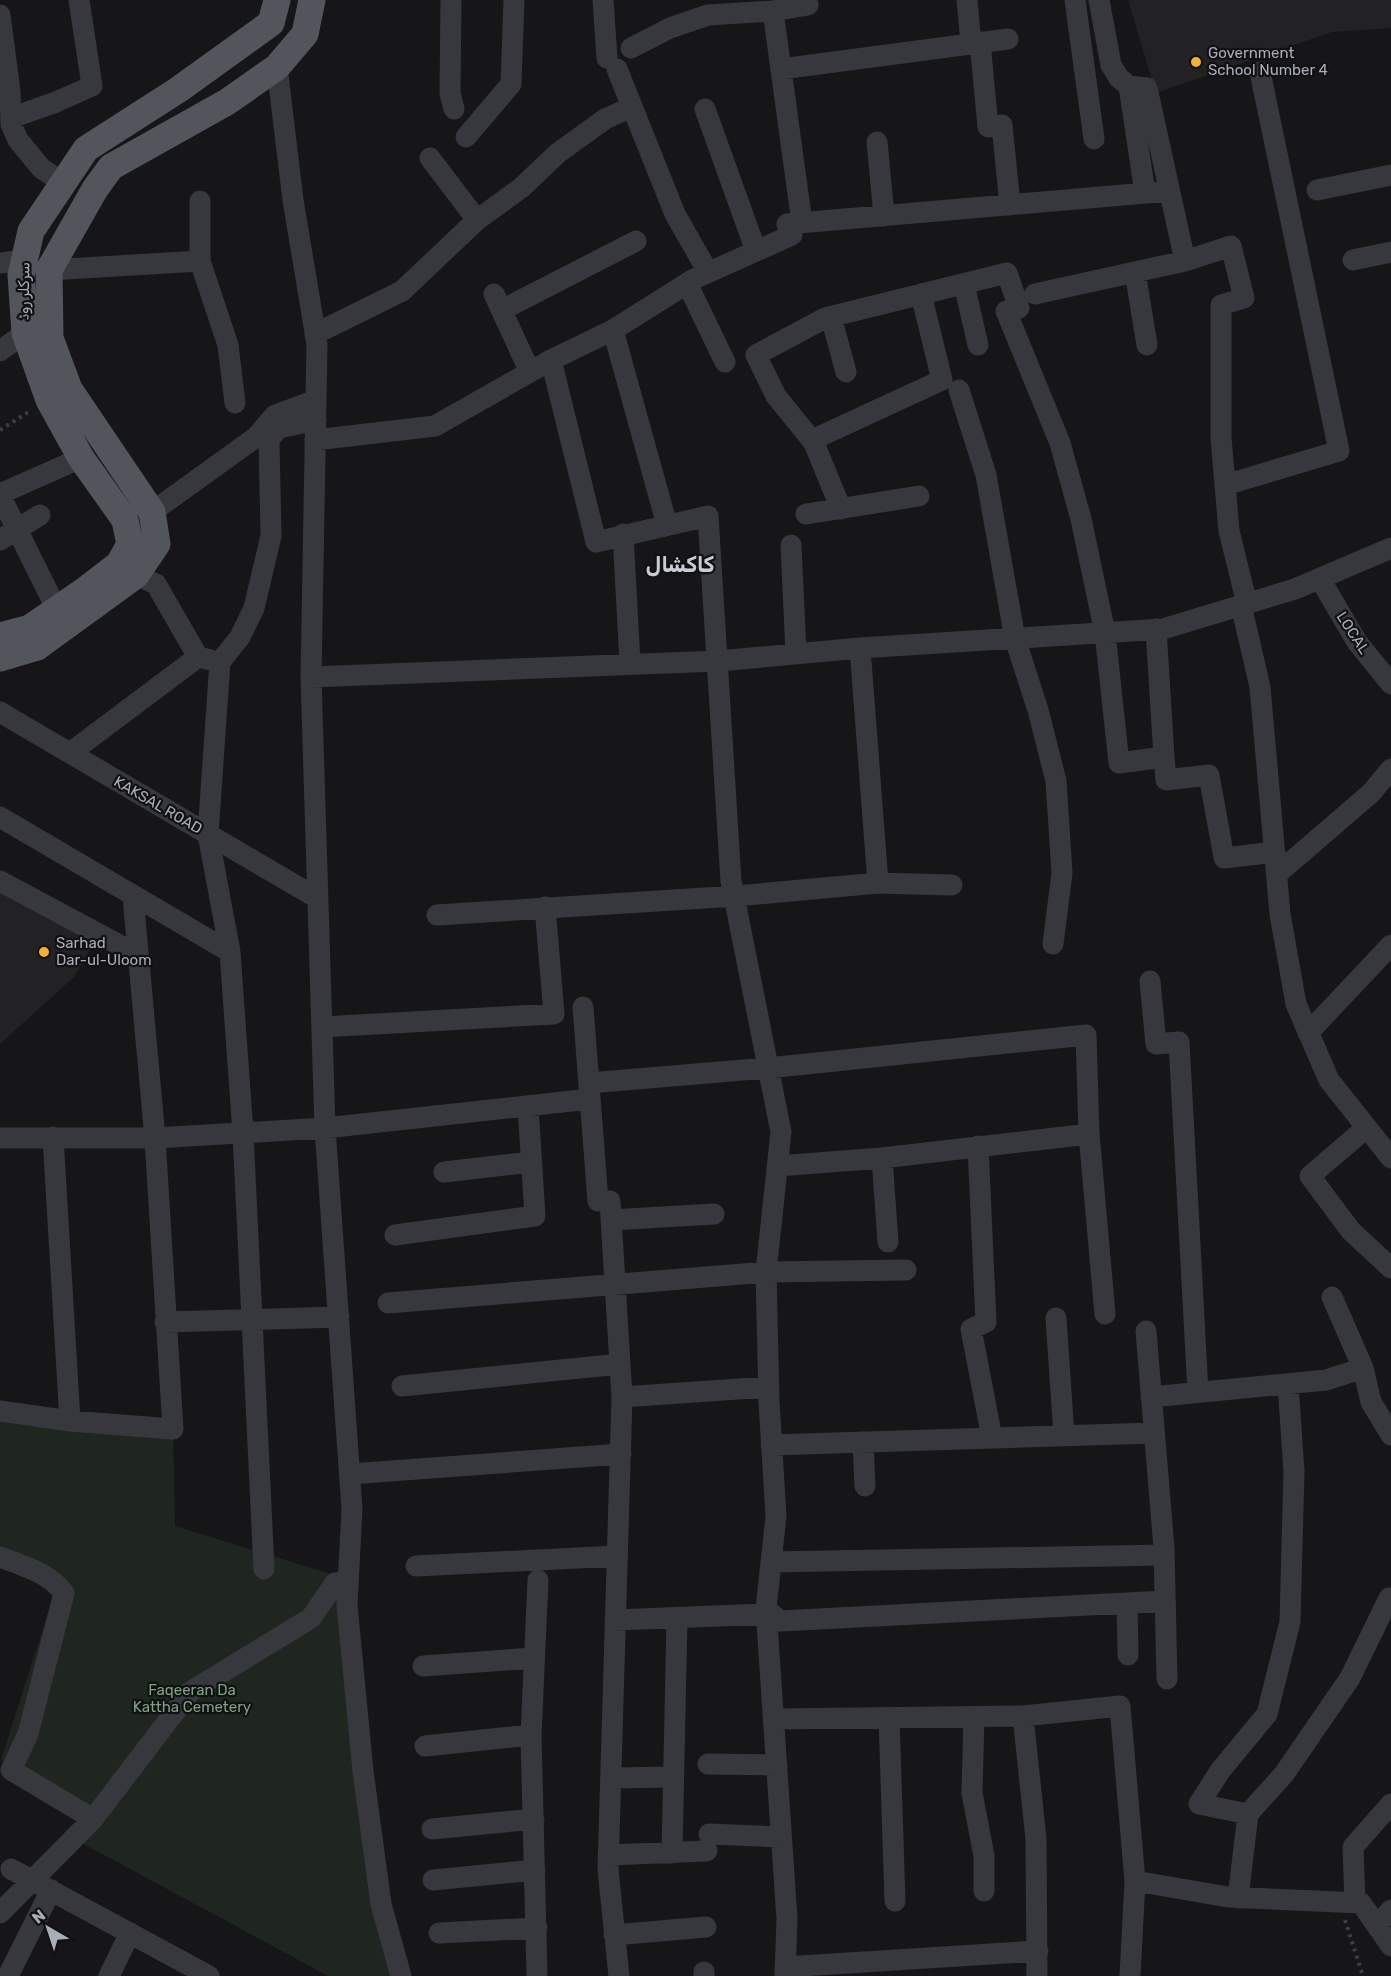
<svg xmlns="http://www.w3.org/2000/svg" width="1391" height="1976" font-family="Rubik,'Noto Naskh Arabic',sans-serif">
	<rect width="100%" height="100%" fill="#161618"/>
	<path fill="#222225" d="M1128 0H1391V28L1332 32 1156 93Z
		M0 875 103 927 74 977 0 1044Z"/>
	<path fill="#1e261f" d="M0 1406 173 1426 175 1526 334 1575 404 1976H328L69 1836 80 1812 1 1760 55 1591 0 1567Z"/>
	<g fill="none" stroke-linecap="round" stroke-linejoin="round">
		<path stroke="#3d3f44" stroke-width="4" stroke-dasharray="3 4.5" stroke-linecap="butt" d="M0 430 30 411
			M1345 1920 1363 1976"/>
		<path stroke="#37383d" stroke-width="21" d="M451 0 450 93 454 109
			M603 0 607 58
			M967 0 971 43
			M1075 0 1094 139
			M1099 0 1111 65 1119 78 1129 86 1145 193
			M773 11 802 223
			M0 15 10 91 11 124 18 140 41 168 63 183
			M980 42 988 127 1002 125 1010 205
			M631 48 670 28 708 15 773 11 808 5 807 0
			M277 67 293 200 317 344 311 677 325 1128 352 1509 347 1605 363 1771 381 1904 401 1976
			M617 69 675 214 708 272
			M781 69 1008 39
			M1129 86 1147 88 1185 261 1231 246 1244 298 1221 305V438L1229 531 1247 604
			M705 109 756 251
			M11 118 56 102 92 86 79 0
			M466 137 511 84 514 0
			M877 142 884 216
			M430 158 477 220
			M1317 190 1391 175
			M200 201V261L228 345 235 403
			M1353 260 1391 252
			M0 263 23 260
			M49 270 200 261
			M1135 272 1147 345
			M687 283 725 362
			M964 284 978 345
			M494 294 530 372
			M1035 294 1185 261
			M502 310 636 241
			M831 317 846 372
			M613 330 667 525
			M315 334 402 291 477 220 521 188 558 153 605 119 632 107
			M0 351 25 333
			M551 360 596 542 708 516 731 881 781 1132 766 1272 769 1402 776 1516 766 1609 787 1919 785 1976
			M959 390 986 475 1015 639 1038 710 1056 781 1062 873 1053 944
			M315 440 435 426 551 360 613 330 694 279 792 235 787 224 1169 191
			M812 440 942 380 921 294
			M1225 485 1339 451 1260 72
			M0 494 81 458
			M0 495 57 610
			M841 509 814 443 776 396 756 355 825 318 1007 273 1019 308 1006 311 1060 443 1081 519 1105 633 1119 763 1164 757 1166 780 1209 775 1224 858 1275 852
			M152 512 256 437 275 415 316 400
			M806 514 919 496
			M623 534 630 663
			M0 540 40 515
			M791 545 796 653
			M136 575 156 584 198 657 211 660
			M1320 579 1357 642 1391 684
			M1241 605 1260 687 1280 914 1296 1004 1329 1080 1391 1158
			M1156 629 1164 757
			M860 648 878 883
			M311 677 719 661 860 648 1163 629 1295 589 1391 548
			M0 712 317 898
			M70 753 198 657
			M0 817 230 952
			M1277 874 1371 793 1391 769
			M0 881 138 955
			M437 915 736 896 878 883 952 885
			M1150 981 1156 1044 1179 1042 1198 1392
			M583 1007 598 1201H610L622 1397 608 1870 619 1976
			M322 1027 554 1014 545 907
			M1308 1033 1391 945
			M589 1083 768 1068 1086 1035 1089 1134 1105 1314
			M1366 1128 1310 1176 1351 1231 1391 1268
			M53 1137 70 1421
			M0 1138H155L325 1128 590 1099
			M978 1146 986 1322 971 1329 992 1438
			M882 1158 888 1242
			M777 1166 882 1158 1089 1134
			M444 1172 531 1162
			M611 1220 714 1214
			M395 1235 535 1216 528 1106
			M1332 1297 1363 1368 1371 1402 1391 1435
			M388 1303 766 1272 906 1270
			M1056 1318 1064 1436
			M165 1322 339 1317
			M1146 1331 1164 1548 1167 1679
			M402 1386 620 1364
			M622 1397 768 1387
			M1151 1397 1326 1380 1363 1368
			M0 1411 70 1421 173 1429 155 1138 133 897
			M863 1442 865 1486
			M771 1445 1154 1433
			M350 1474 621 1454
			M0 1557C23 1566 48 1572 64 1593L28 1734 11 1770 93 1819
			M771 1562 1164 1555
			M416 1566 617 1556
			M264 1569 243 1133 230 952 208 834 220 662 240 637 254 608 271 536 269 439 279 428 316 420
			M1127 1603 1128 1655
			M766 1609 780 1621 1165 1601
			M615 1620 767 1614
			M423 1666 534 1658
			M1023 1716 1036 1839 1037 1976
			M974 1717 972 1793 984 1856V1891
			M889 1718 895 1901
			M774 1719 1023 1716 1120 1706 1135 1881 1130 1976
			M425 1746 531 1735
			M708 1764 777 1765
			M611 1778 673 1777
			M1248 1814 1284 1774 1350 1678 1389 1598
			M432 1829 534 1819
			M709 1834 781 1837
			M672 1853 677 1618
			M608 1855 707 1851
			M11 1869 209 1976
			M433 1880 535 1870
			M1135 1881 1228 1897 1361 1903 1391 1946
			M1238 1898 1248 1814 1199 1804 1220 1771 1267 1714 1290 1622 1294 1471 1288 1384
			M1355 1903 1353 1847 1391 1804
			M0 1913 93 1819 190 1692 311 1618 335 1583 348 1582
			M1377 1925 1391 1910
			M439 1933 537 1928
			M614 1935 706 1927
			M785 1967 1038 1951
			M704 1972V1976
			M8 1976 51 1890
			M109 1976 130 1933
			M537 1976 531 1735 538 1580"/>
		<path stroke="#53555c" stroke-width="27" d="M0 636 30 628 84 591 119 564 130 544 125 520 81 458 49 400 25 333 21 275 31 231 86 149 178 90 271 23 277 0
			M0 658 37 647 136 575 157 544 152 512 69 389 50 338 49 270 95 189 111 167 227 102 277 67 305 34 312 0"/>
	</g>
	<g fill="#f2b134" stroke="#111113" stroke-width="2">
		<circle cx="1196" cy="62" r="6"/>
		<circle cx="44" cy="952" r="6"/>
	</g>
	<g text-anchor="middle" stroke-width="4.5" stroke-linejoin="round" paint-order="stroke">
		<g font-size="15" fill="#a8adb8" stroke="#111113" text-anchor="start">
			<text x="1208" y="58">Government<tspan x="1208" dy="17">School Number 4</tspan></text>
			<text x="56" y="948">Sarhad<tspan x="56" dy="17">Dar-ul-Uloom</tspan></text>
		</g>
		<g font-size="15" fill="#a8adb8" stroke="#111113">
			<text transform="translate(24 291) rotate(-89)" y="5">سرکلر روڈ</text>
			<text transform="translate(1353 633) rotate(57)" y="5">LOCAL</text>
			<text transform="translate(158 805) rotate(30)" y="5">KAKSAL ROAD</text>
		</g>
		<g font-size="15" fill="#7fa381" stroke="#111113">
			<text x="192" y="1695">Faqeeran Da<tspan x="192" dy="17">Kattha Cemetery</tspan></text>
		</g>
		<g font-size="21" font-weight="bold" fill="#c9ccd4" stroke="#111113">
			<text x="680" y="572">کاکشال</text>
		</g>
	</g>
	<g transform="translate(48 1928) rotate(321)" stroke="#111113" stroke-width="4.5" paint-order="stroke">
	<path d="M0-4.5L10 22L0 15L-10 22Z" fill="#a8adb8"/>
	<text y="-9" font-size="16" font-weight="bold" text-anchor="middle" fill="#a8adb8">N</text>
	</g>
</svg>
